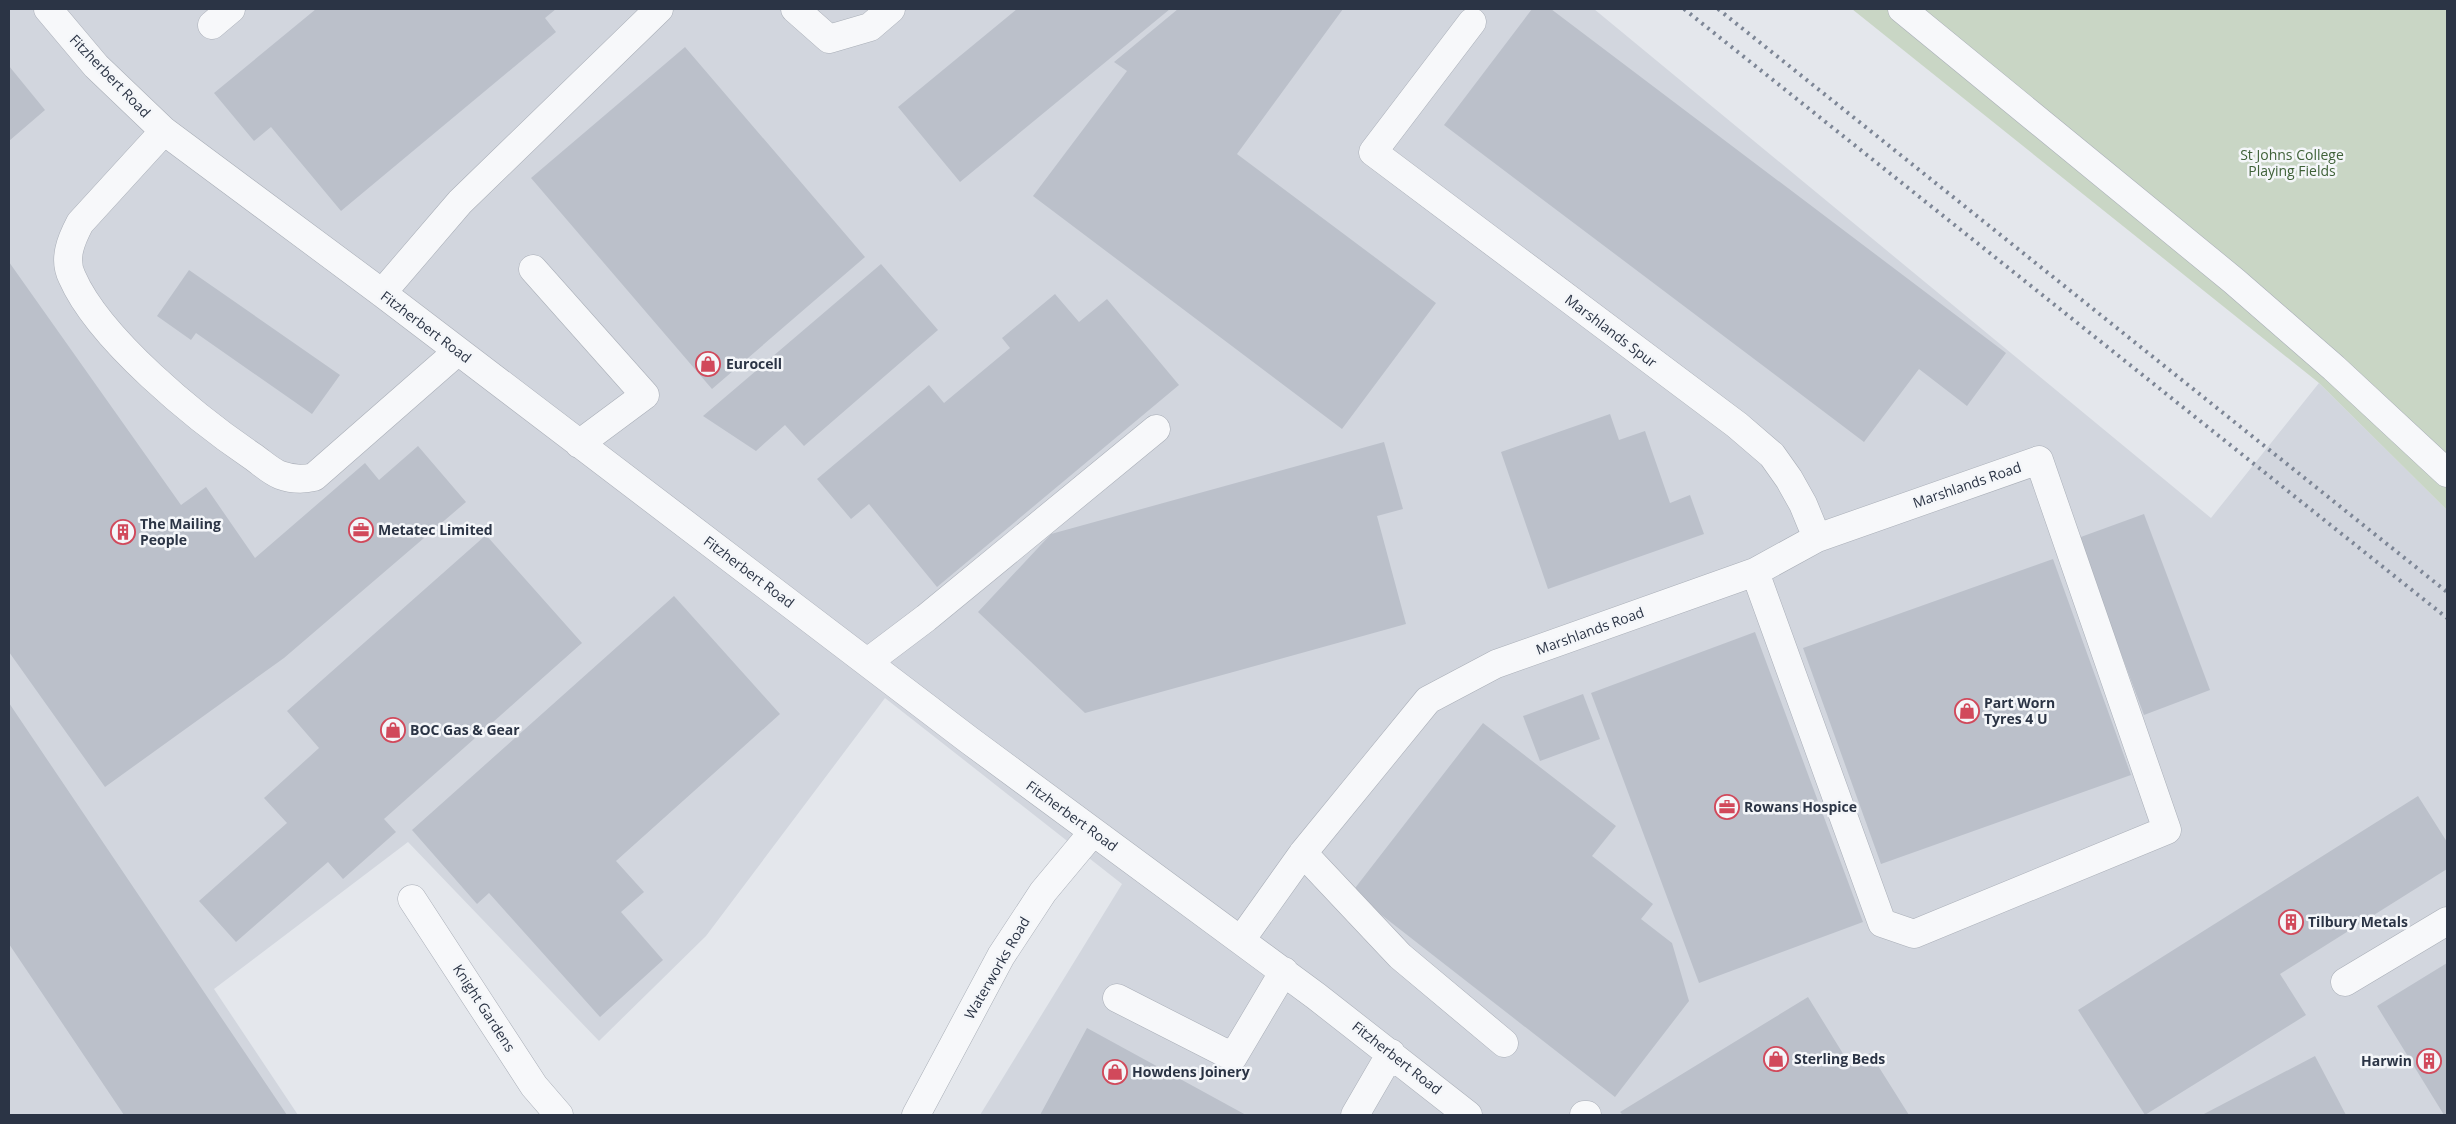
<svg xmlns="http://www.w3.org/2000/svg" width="2456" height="1124" font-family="'Open Sans',sans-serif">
	<rect width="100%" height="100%" fill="#e4e7ec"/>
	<path fill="#d2d6de" d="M9 9H1594L2211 518 2319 383 2447 510V1115H980L1122 884 885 698 706 936 599 1041 408 842 214 989 298 1115H9Z"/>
	<path fill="#c9d6c5" d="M1852 9H2447V510L2319 383Z"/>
	<path fill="#bbc0ca" d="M316 9H556L545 18 556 32 341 211 271 127 254 141 214 93Z
		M1017 9H1170L960 182 898 107Z
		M1178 9H1343L1237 154 1436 303 1342 429 1033 196 1127 71 1114 62Z
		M1532 9H1551L2006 353 1967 406 1919 369 1864 442 1444 125Z
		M685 47 865 257 712 389 531 178Z
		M9 66 45 110 9 141Z
		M9 262 181 505 206 487 255 558 365 463 379 480 418 446 466 502 284 658 105 787 9 652Z
		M881 264 938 330 804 446 785 425 756 451 703 416Z
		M189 270 340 375 312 414 196 333 191 340 157 316Z
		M1055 294 1079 322 1107 299 1179 385 937 587 869 504 851 519 817 479 929 385 944 403 1010 348 1002 338Z
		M1610 414 1619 440 1645 431 1670 503 1690 495 1704 534 1548 589 1501 452Z
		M1384 442 1403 509 1377 516 1406 624 1085 713 978 612 1051 534Z
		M2144 514 2210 690 2144 715 2078 538Z
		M486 535 582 643 384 819 396 832 343 879 328 862 236 942 199 901 287 823 264 798 319 748 287 711Z
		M2053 559 2131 775 1881 864 1803 648Z
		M674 596 780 714 616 861 644 892 621 912 663 960 600 1017 489 893 477 904 412 830Z
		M1755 632 1863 922 1699 983 1591 693Z
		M1583 694 1600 739 1540 761 1523 716Z
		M9 703 287 1115H124L9 944Z
		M1483 723 1616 826 1592 856 1653 904 1641 919 1672 943 1689 1001 1615 1097 1352 892Z
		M2418 796 2447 842V869L2280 974 2306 1015 2145 1115 2078 1010Z
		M2447 963V1115H2444L2377 1006Z
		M1808 997 1850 1065 1870 1053 1909 1115H1623L1620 1112Z
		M1087 1028 1246 1115H1040Z
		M2315 1056 2346 1115H2202Z"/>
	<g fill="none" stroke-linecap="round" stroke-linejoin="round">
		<defs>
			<path id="minor" d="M48 9 96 66 164 131 382 293 969 740 1316 996 1468 1115
				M795 9 829 39 870 27 891 9
				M1902 9 2234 281 2334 368 2447 473
				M1472 22 1373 152 1737 425 1772 455 1789 479 1803 504 1817 538
				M212 25 231 9
				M164 131 80 223C71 240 63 259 72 277 99 339 196 418 252 456 261 462 270 471 280 475 291 479 302 480 314 477L458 351
				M533 269 645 395 579 444
				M382 293 460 202 659 9
				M869 661 926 618 1156 429
				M1303 853 1400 956 1504 1043
				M412 899 534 1086 559 1115
				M1241 940 1303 853 1428 700 1496 664 1755 572 1817 538 2039 460 2167 830 1914 934 1882 923 1755 572
				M2345 982 2447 921
				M1117 998 1233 1057 1284 971
				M916 1115 1001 956 1043 892 1093 832
				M1355 1115 1391 1053
				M1584 1115H1587"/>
		</defs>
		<use href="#minor" stroke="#a9aeb7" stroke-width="29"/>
		<use href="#minor" stroke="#f7f8fa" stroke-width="28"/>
		<path stroke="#7d8696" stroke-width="4" stroke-dasharray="2.5 5" stroke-linecap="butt" d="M1684 9 2447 618
			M1718 9 2447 592"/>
	</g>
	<defs>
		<symbol id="shop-ring" viewBox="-11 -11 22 22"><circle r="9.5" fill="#f4f6f9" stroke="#d1495b" stroke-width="1.5"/><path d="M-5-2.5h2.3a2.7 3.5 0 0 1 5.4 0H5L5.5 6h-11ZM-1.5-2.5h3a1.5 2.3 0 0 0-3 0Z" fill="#d1495b"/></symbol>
		<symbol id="office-ring" viewBox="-11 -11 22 22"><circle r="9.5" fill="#f4f6f9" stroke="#d1495b" stroke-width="1.5"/><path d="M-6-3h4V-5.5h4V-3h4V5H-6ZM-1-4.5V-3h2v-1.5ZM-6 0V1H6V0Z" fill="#d1495b"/></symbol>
		<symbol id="building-ring" viewBox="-11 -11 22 22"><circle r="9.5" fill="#f4f6f9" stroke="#d1495b" stroke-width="1.5"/><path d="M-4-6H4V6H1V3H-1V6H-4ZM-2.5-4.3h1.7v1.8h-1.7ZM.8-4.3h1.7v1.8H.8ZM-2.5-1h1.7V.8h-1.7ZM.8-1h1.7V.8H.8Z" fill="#d1495b"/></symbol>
	</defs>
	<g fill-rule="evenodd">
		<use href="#shop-ring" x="694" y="350" width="28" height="28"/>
		<use href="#office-ring" x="347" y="516" width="28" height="28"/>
		<use href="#building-ring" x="109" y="518" width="28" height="28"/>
		<use href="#shop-ring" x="1953" y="697" width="28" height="28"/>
		<use href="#shop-ring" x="379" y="716" width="28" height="28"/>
		<use href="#office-ring" x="1713" y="793" width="28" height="28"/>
		<use href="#building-ring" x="2277" y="908" width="28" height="28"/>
		<use href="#shop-ring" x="1762" y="1045" width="28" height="28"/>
		<use href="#building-ring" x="2415" y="1047" width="28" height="28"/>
		<use href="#shop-ring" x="1101" y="1058" width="28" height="28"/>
	</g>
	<g text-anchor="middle" stroke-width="5" stroke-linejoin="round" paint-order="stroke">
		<g font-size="14" fill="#2b3445" stroke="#f4f6f9">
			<text transform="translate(110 76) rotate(46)" y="5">Fitzherbert Road</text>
			<text transform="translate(426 327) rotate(37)" y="5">Fitzherbert Road</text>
			<text transform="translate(1611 331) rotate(37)" y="5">Marshlands Spur</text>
			<text transform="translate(1967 485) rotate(-19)" y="5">Marshlands Road</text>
			<text transform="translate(749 572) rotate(37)" y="5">Fitzherbert Road</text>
			<text transform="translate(1590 631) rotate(-20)" y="5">Marshlands Road</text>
			<text transform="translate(1072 816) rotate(36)" y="5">Fitzherbert Road</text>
			<text transform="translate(997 968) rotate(-60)" y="5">Waterworks Road</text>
			<text transform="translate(484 1008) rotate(57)" y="5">Knight Gardens</text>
			<text transform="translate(1397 1058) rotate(38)" y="5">Fitzherbert Road</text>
		</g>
		<g font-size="14" fill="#3f6138" stroke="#f4f6f9">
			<text x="2292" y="160">St Johns College<tspan x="2292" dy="16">Playing Fields</tspan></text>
		</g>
		<g font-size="14" font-weight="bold" fill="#2b3445" stroke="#f4f6f9" text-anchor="start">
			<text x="726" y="369">Eurocell</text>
			<text x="140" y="529">The Mailing<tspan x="140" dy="16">People</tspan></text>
			<text x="378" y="535">Metatec Limited</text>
			<text x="1984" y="708">Part Worn<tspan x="1984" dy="16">Tyres 4 U</tspan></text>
			<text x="410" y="735">BOC Gas &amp; Gear</text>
			<text x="1744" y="812">Rowans Hospice</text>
			<text x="2308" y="927">Tilbury Metals</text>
			<text x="1794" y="1064">Sterling Beds</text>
			<text x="2412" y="1066" text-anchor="end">Harwin</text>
			<text x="1132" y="1077">Howdens Joinery</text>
		</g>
	</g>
	<rect width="2456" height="1124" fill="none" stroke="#2b3445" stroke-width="20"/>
</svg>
